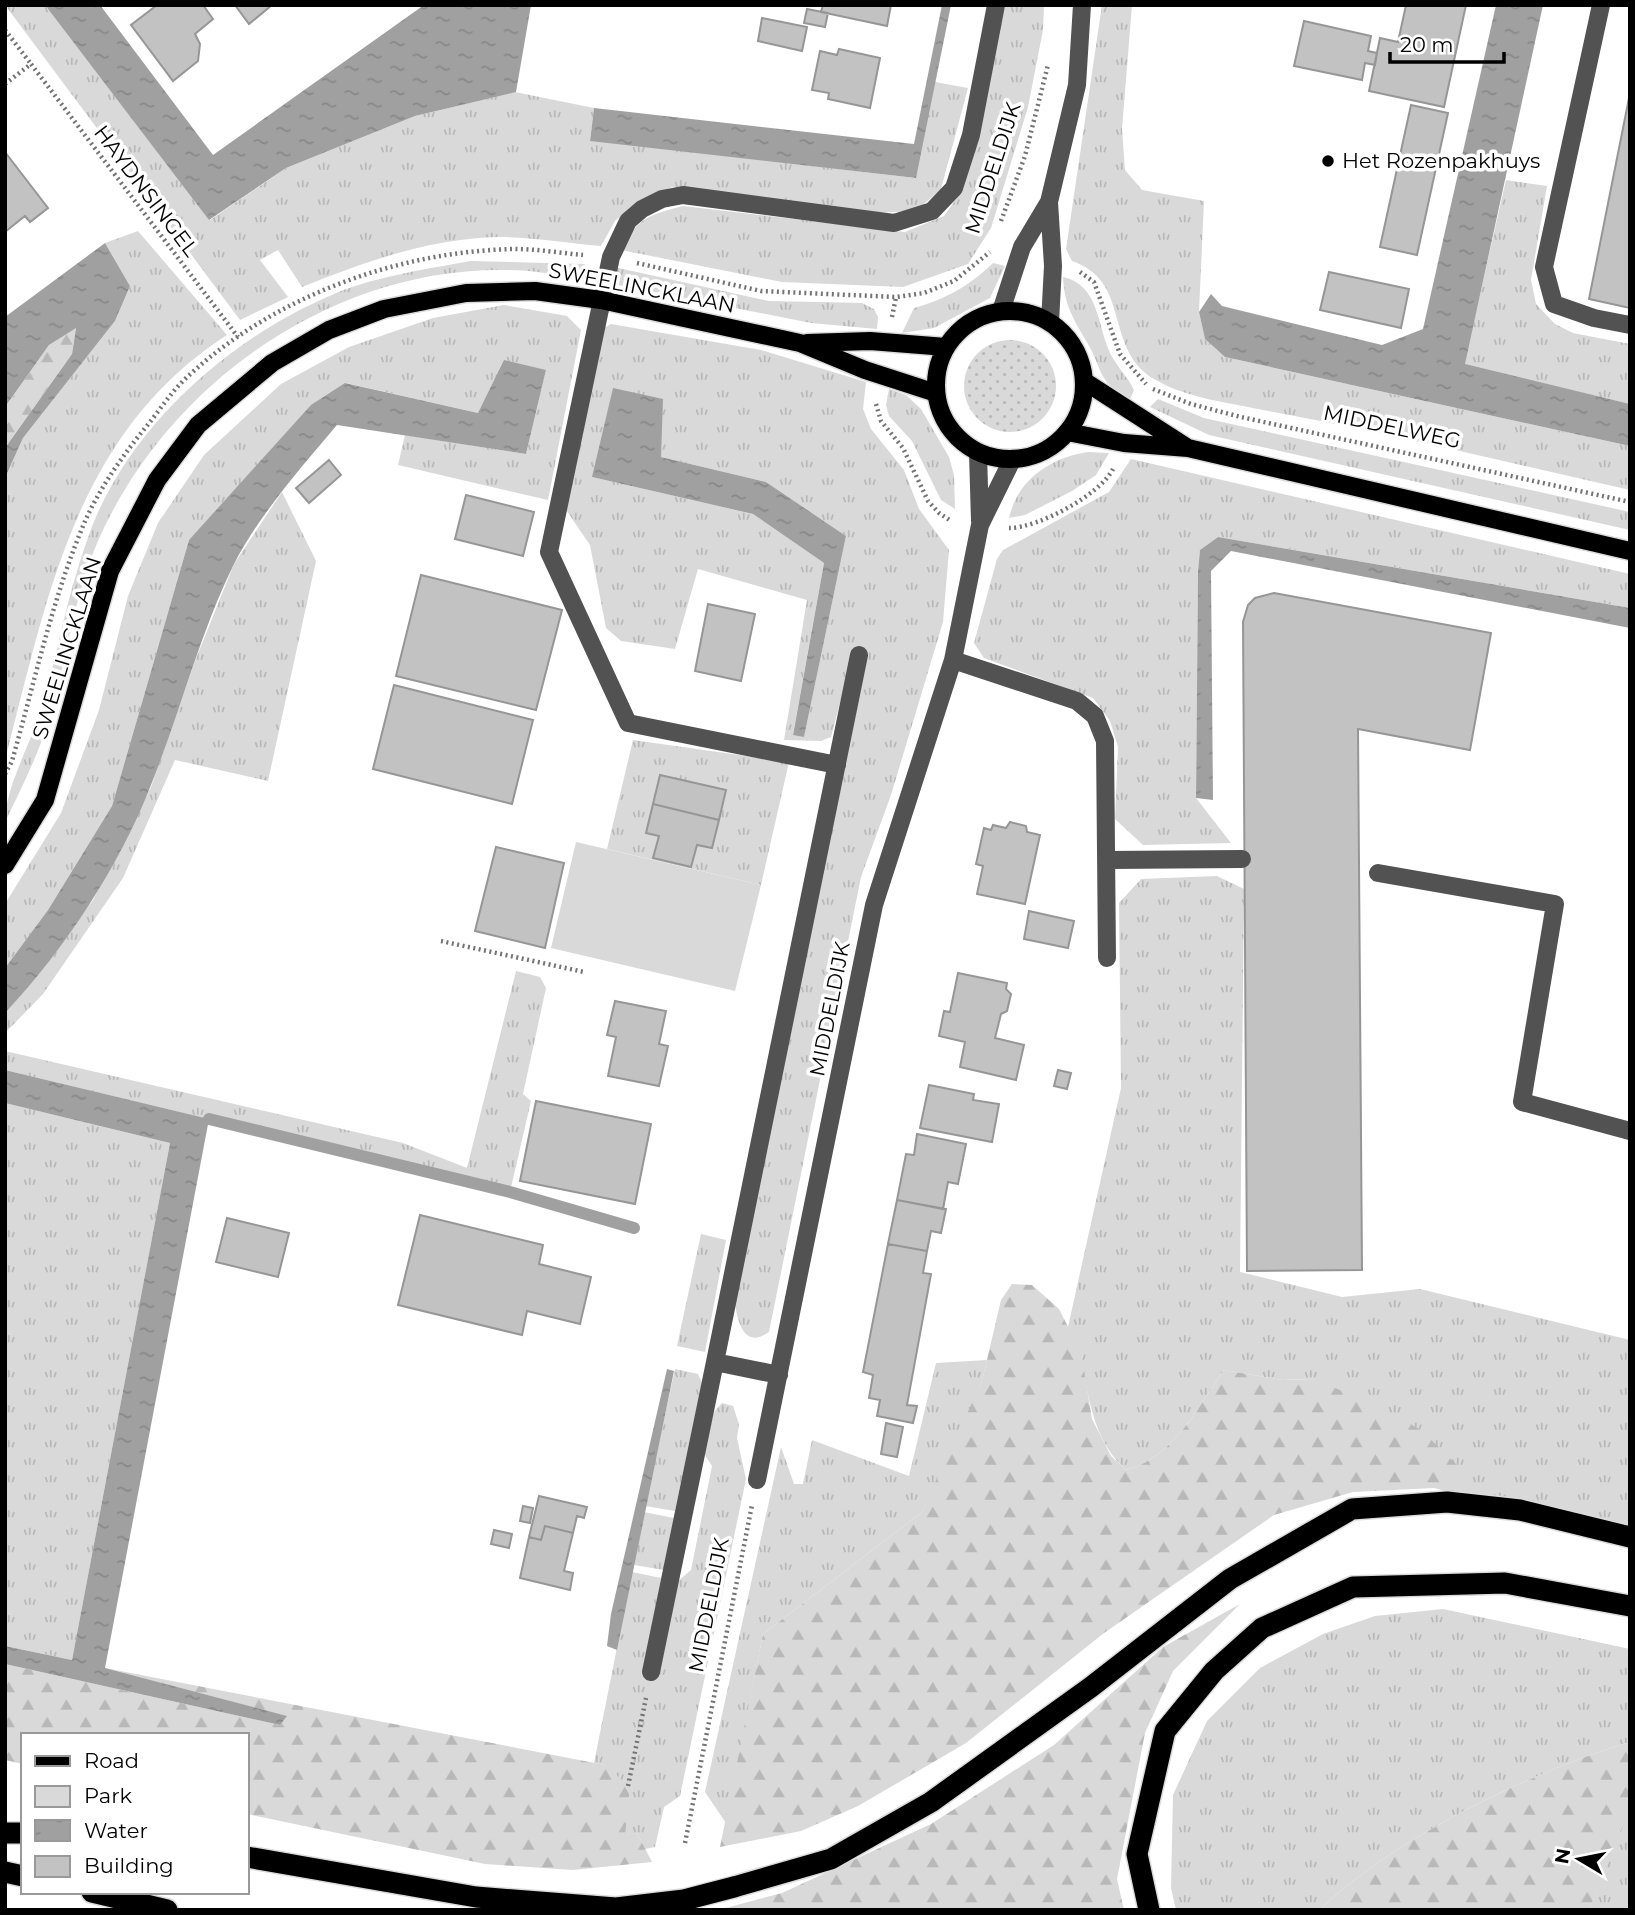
<svg xmlns="http://www.w3.org/2000/svg" width="1635" height="1915" font-family="Montserrat,sans-serif">
	<defs>
		<pattern id="grass-tufts" width="24" height="20" patternUnits="userSpaceOnUse" patternTransform="scale(1.75)"><rect width="24" height="20" fill="#d9d9d9"/><path d="M3 7l-1-3M5 7V3M7 7l1-3M15 17l-1-3M17 17v-4M19 17l1-3" fill="none" stroke="#b8b8b8"/></pattern>
		<pattern id="forest-firs" width="22" height="20" patternUnits="userSpaceOnUse" patternTransform="scale(1.75)"><rect width="22" height="20" fill="#d9d9d9"/><path d="M5 1l3.5 6h-7zM16 11l3.5 6h-7z" fill="#b8b8b8"/></pattern>
		<pattern id="garden-dots" width="8" height="8" patternUnits="userSpaceOnUse" patternTransform="scale(1.75)"><rect width="8" height="8" fill="#d9d9d9"/><path d="M2 2h.1M6 6h.1" fill="none" stroke="#b8b8b8" stroke-width="1.8" stroke-linecap="round"/></pattern>
		<pattern id="water-ripples" width="26" height="14" patternUnits="userSpaceOnUse" patternTransform="scale(1.75)"><rect width="26" height="14" fill="#a0a0a0"/><path d="M2 4q2-2 4 0t4 0M15 11q2-2 4 0t4 0" fill="none" stroke="#888"/></pattern>
	</defs>
	<rect width="100%" height="100%" fill="#fff"/>
	<path fill="url(#grass-tufts)" fill-rule="evenodd" d="M5 5H45L210 220 286 168 415 116 515 92 594 108 590 140 915 178 935 82 968 88 941 189 916 211 871 213 672 187 633 205 615 221 601 246C567 243 532 237 499 237 431 238 364 262 302 287L278 250 260 260 288 297 240 320Z
		M1001 5H1044L1043 30 1028 107 991 228 968 264 903 287 782 282 621 250C637 217 650 215 683 206L905 232 944 216 963 189Z
		M1102 5H1132L1122 129 1125 170 1142 190 1204 201 1199 312 1205 339 1225 357 1630 446V490L1377 432 1212 400C1189 395 1153 384 1138 366 1108 329 1125 280 1072 261L1066 249Z
		M1506 180 1547 186 1531 280 1536 304 1555 324 1573 333 1630 344V404L1464 365Z
		M138 231 227 335C75 433 47 599 5 760V478L23 438 115 321 130 286 105 243Z
		M470 261 585 264 582 278C557 275 532 270 508 270 333 266 167 384 98 541 75 594 67 654 52 710 41 749 23 785 5 822 5 784 37 733 47 692 60 636 72 578 93 524 134 423 229 340 327 297 370 277 423 270 470 261Z
		M993 263 1005 266 990 298 934 328 902 333 914 308C946 299 969 286 993 263Z
		M614 267 769 301 862 303 874 309 878 317 877 329 811 323 618 285 613 276Z
		M1063 277C1099 285 1097 324 1110 353 1117 367 1128 377 1134 390L1130 399C1097 382 1104 372 1088 344 1074 320 1064 305 1063 277Z
		M504 305 567 316 581 330 548 500 398 465 405 435 526 454 546 370 478 413 346 383 189 540 112 806 48 910 5 968V904L61 813 99 710 128 596 158 523 204 455 281 384 349 347 433 318Z
		M611 324 761 350 866 382 863 409 871 429 904 470 919 509 949 550 943 622 891 795 861 877 769 1332C741 1352 736 1314 734 1295L853 654 831 737 821 741 784 740 807 600 698 569 675 649 621 641 606 628 590 545 562 504 600 330ZM661 457 766 482 846 536 804 737 793 734 824 563 753 514 592 477Z
		M889 389 906 395 921 409 949 457 954 475 955 509 941 500 912 441 889 416 886 405Z
		M1158 399 1204 418 1630 512V530L1209 435 1150 407Z
		M1088 452 1109 453 1096 475 1072 491 1025 515 1009 518C1018 479 1050 458 1088 452Z
		M1131 459 1630 574V608L1218 537 1200 550 1198 571 1196 798 1231 843 1143 845 1115 819 1118 747 1110 721 1093 698 984 658 974 643 997 559 1003 550 1109 492Z
		M282 492 316 561 268 781 175 760 123 878 43 994 5 1033V1013L93 900 151 787 195 661 234 564Z
		M633 740 789 762 761 885 607 849Z
		M1217 876 1244 889 1240 1272 1342 1297 1420 1289 1630 1340V1534L1465 1496 1313 1379 1282 1380 1224 1370C1198 1407 1173 1458 1126 1470 1082 1429 1093 1377 1068 1327L1121 1088 1119 903 1141 879Z
		M516 971 540 977 546 988 523 1094 531 1101 510 1192 5 1070V1051L403 1143 467 1168Z
		M5 1103 170 1143 72 1660 5 1646Z
		M701 1234 726 1240 705 1352 677 1346Z
		M987 1360 982 1381 955 1447 922 1512 763 1634 726 1823 705 1792 781 1447 794 1484H803L812 1440 909 1476 936 1363Z
		M675 1369 698 1374 702 1383 675 1511 645 1506Z
		M722 1403 733 1406 739 1424 737 1438 746 1479 680 1796 664 1807 655 1847 645 1849 637 1833 625 1836 605 1765 594 1763 632 1572 661 1578 644 1672 678 1581 691 1570 712 1466 703 1452 714 1412Z
		M644 1512 674 1518 664 1570 634 1565Z
		M1443 1609 1630 1649V1742C1535 1770 1390 1840 1320 1910H1176L1171 1888 1173 1795 1207 1721 1260 1668 1323 1634 1375 1616Z
		M1630 1809V1910H1589L1623 1822Z"/>
	<path fill="url(#forest-firs)" d="M76 327 72 354 5 448V407L49 345Z
		M1012 1284 1032 1285 1059 1309 1081 1352 1092 1419 1111 1456 1126 1470C1173 1458 1198 1407 1224 1370L1282 1380 1313 1379 1369 1402 1421 1430 1457 1465 1465 1496 1434 1488 1353 1492 1274 1515 1104 1633 966 1743 858 1806 801 1831 720 1847 763 1634 922 1512 982 1381 1001 1300Z
		M1240 1604 1173 1671 1145 1733 1117 1879 1124 1910H718L782 1893 931 1824 1054 1745 1163 1647Z
		M5 1664 280 1725 286 1716 105 1668 605 1765 630 1787 625 1835 637 1833 652 1862 573 1870 485 1864 247 1814V1735H23V1764L5 1760Z
		M1630 1742V1809L1589 1910H1320C1390 1840 1535 1770 1630 1742Z"/>
	<path fill="#d9d9d9" d="M576 842 761 885 735 991 551 948Z"/>
	<path fill="url(#garden-dots)" d="M964 386a46 46 0 1 1 92 0a46 46 0 1 1-92 0Z"/>
	<path fill="url(#water-ripples)" d="M45 5H100L213 155 424 5H531L516 92 415 116 286 168 209 220Z
		M942 5H951L916 178 590 141 594 108 914 144Z
		M1496 5H1543L1465 364 1630 404V446L1225 357 1205 339 1199 312 1211 294 1222 306 1382 345 1423 329Z
		M105 243 130 286 115 321 23 438 5 478V448L72 354 76 328 49 345 5 407V317Z
		M504 360 546 370 526 454 337 425C303 465 256 519 233 566 199 636 180 713 151 785 119 867 65 949 5 1013V968L48 910 112 806 189 540 311 405 345 383 478 413Z
		M613 388 663 399 661 457 766 482 846 536 804 737 793 735 824 563 753 514 592 477Z
		M1218 537 1630 608V628L1231 551 1211 571 1213 800 1196 798 1198 571 1200 550Z
		M5 1070 209 1119 105 1668 287 1716 280 1725 5 1664V1646L72 1660 170 1143 5 1103Z
		M667 1369 674 1371 617 1650 607 1646 611 1614Z"/>
	<g fill="none" stroke-linecap="round" stroke-linejoin="round">
		<path stroke="#a0a0a0" stroke-width="12" d="M209 1119 510 1192 634 1228"/>
	</g>
	<path fill="#c2c2c2" stroke="#969696" stroke-width="2" d="M157 5H203L213 19 195 34 200 44 198 61 173 81 131 25Z
		M235 5H272L249 24Z
		M823 5H891L887 26 821 12Z
		M1406 5H1466L1444 107 1369 91 1380 38 1398 42Z
		M807 9 828 13 825 27 804 23Z
		M762 18 807 27 802 51 758 41Z
		M1304 21 1371 36 1368 51 1377 53 1375 65 1365 63 1362 80 1294 66Z
		M839 49 880 58 870 108 828 99 829 93 812 90 820 51 837 55Z
		M1630 93V308L1589 299Z
		M1411 105 1448 113 1417 255 1380 247Z
		M5 152 48 208 30 222 25 216 5 232Z
		M1329 272 1409 289 1401 328 1320 310Z
		M329 460 341 475 309 503 296 488Z
		M466 495 534 512 523 556 455 539Z
		M421 575 562 610 536 710 396 676Z
		M1274 593 1491 633 1470 750 1358 729 1362 1270 1247 1271 1243 622 1248 605 1255 598Z
		M708 604 755 614 741 681 695 671Z
		M394 685 533 720 512 804 373 769Z
		M660 775 726 790 719 820 653 804Z
		M653 804 719 820 712 848 697 845 691 867 653 858 659 836 646 833Z
		M1010 822 1026 826 1027 832 1040 835 1025 904 977 894 983 866 976 864 984 828 991 830 993 825 1006 828Z
		M496 847 564 863 545 948 475 931Z
		M1029 911 1074 921 1068 948 1024 939Z
		M958 973 1007 983 1006 989 1011 994 1007 1011 1001 1014 995 1038 1024 1045 1016 1080 960 1067 965 1042 939 1036 944 1011 950 1012Z
		M615 1001 666 1011 659 1044 668 1046 659 1086 608 1076 616 1037 607 1035Z
		M1058 1070 1071 1073 1067 1089 1054 1086Z
		M929 1085 974 1094 973 1100 999 1104 992 1142 920 1128Z
		M536 1101 651 1124 635 1204 520 1181Z
		M917 1134 966 1144 958 1184 948 1182 943 1209 897 1200 906 1154 914 1155Z
		M897 1200 946 1209 941 1233 931 1231 927 1251 888 1244Z
		M420 1215 543 1245 539 1264 591 1277 580 1324 527 1311 522 1335 398 1305Z
		M227 1218 289 1233 278 1277 216 1262Z
		M888 1244 927 1251 923 1273 931 1274 907 1405 917 1406 913 1423 877 1416 880 1400 869 1398 873 1375 863 1372Z
		M886 1423 903 1427 897 1457 881 1454Z
		M539 1496 587 1507 584 1518 577 1516 573 1533 545 1526 541 1540 529 1537Z
		M523 1506 533 1508 530 1523 520 1521Z
		M545 1526 573 1533 564 1571 573 1573 570 1590 520 1578 529 1537 541 1540Z
		M494 1530 512 1534 509 1548 491 1544Z"/>
	<g fill="none" stroke-linecap="round" stroke-linejoin="round">
		<defs>
			<path id="major" d="M936 385a74 74 0 1 1 148 0a74 74 0 1 1-148 0Z
				M807 343 870 341 946 347
				M1084 381 1188 448
				M1067 432 1124 443 1188 448 1630 551
				M5 865 45 800 110 571 157 480 198 425 272 363 329 330 384 309 466 293 535 291 601 300 800 343 865 370 936 393"/>
			<path id="highway" d="M5 1833H23
				M247 1857 476 1897 616 1908
				M5 1872 23 1876
				M734 1887 831 1859 931 1802 1091 1687 1230 1579 1352 1509 1447 1502 1520 1510 1630 1537
				M92 1892 167 1910
				M1149 1910 1137 1854 1165 1731 1214 1671 1262 1628 1353 1587 1505 1583 1630 1606"/>
		</defs>
		<use href="#major" stroke="#dbdbdb" stroke-width="21"/>
		<use href="#highway" stroke="#dbdbdb" stroke-width="24"/>
		<path stroke="#747474" stroke-width="4.5" stroke-dasharray="2 3.5" stroke-linecap="butt" d="M5 30 31 64
			M5 84 31 64 238 337
			M1001 221 1025 156 1048 65
			M637 263 761 291 896 297 924 293 954 281 990 252
			M1080 272 1094 282 1120 354 1146 384
			M892 317 896 297
			M1153 389 1191 404 1241 417 1630 502
			M876 404 881 421 903 448 928 501 939 513 951 521
			M1009 528C1038 528 1100 495 1113 469
			M5 774 12 761C35 681 53 595 86 519 102 484 126 451 150 422 161 408 171 393 183 381 269 298 397 251 515 249 537 249 561 253 583 255
			M441 941 584 972
			M628 1786 646 1698
			M685 1843 752 1505"/>
		<path stroke="#525252" stroke-width="18" d="M1601 5 1544 267 1554 304 1594 318 1630 325
			M1001 311 1022 247 1049 202
			M1050 322 1053 266 1049 202 1077 85 1082 5
			M978 453 980 521
			M953 660 1077 701 1095 716 1105 741 1107 958
			M837 765 628 723 549 552 611 257 628 221 642 209 662 199 683 195 894 223 932 211 954 188 971 135 996 5
			M1107 860 1242 859
			M1378 873 1555 904 1522 1102 1630 1131
			M779 1375 715 1362 859 655
			M757 1480 874 905 953 660 980 525 1012 460
			M651 1672 715 1362"/>
		<use href="#major" stroke="#000" stroke-width="18"/>
		<use href="#highway" stroke="#000" stroke-width="21"/>
		<defs>
			<path id="highway-bridge" d="M616 1908 684 1900 734 1887"/>
		</defs>
		<use href="#highway-bridge" stroke="#dbdbdb" stroke-width="24" stroke-linecap="butt"/>
		<use href="#highway-bridge" stroke="#000" stroke-width="21"/>
	</g>
	<circle fill="#000" stroke="#fff" stroke-width="2.5" cx="1328" cy="161" r="7"/>
	<g text-anchor="middle" stroke-width="7" stroke-linejoin="round" paint-order="stroke">
		<g font-size="21" fill="#000" stroke="#fff" text-anchor="start">
			<text x="1342" y="168">Het Rozenpakhuys</text>
		</g>
		<g font-size="21" fill="#000" stroke="#fff">
			<text transform="translate(993 168) rotate(-72)" y="7">MIDDELDIJK</text>
			<text transform="translate(146 191) rotate(53)" y="7">HAYDNSINGEL</text>
			<text transform="translate(642 288) rotate(11)" y="7">SWEELINCKLAAN</text>
			<text transform="translate(1392 427) rotate(12)" y="7">MIDDELWEG</text>
			<text transform="translate(67 648) rotate(-73)" y="7">SWEELINCKLAAN</text>
			<text transform="translate(830 1009) rotate(-79)" y="7">MIDDELDIJK</text>
			<text transform="translate(709 1605) rotate(-79)" y="7">MIDDELDIJK</text>
		</g>
	</g>
	<rect width="1635" height="1915" fill="none" stroke="#000000" stroke-width="14"/>
	<rect x="21" y="1733" width="228" height="161" fill="#ffffff" stroke="#999999" stroke-width="2"/>
	<rect x="35" y="1756" width="35" height="10" fill="#000000" stroke="#999999" stroke-width="2"/>
	<text x="84" y="1768" font-size="21" fill="#000000">Road</text>
	<rect x="35" y="1786" width="35" height="21" fill="#d9d9d9" stroke="#999999" stroke-width="2"/>
	<text x="84" y="1803" font-size="21" fill="#000000">Park</text>
	<rect x="35" y="1820" width="35" height="21" fill="url(#water-ripples)" stroke="#999999" stroke-width="2"/>
	<text x="84" y="1838" font-size="21" fill="#000000">Water</text>
	<rect x="35" y="1856" width="35" height="21" fill="#c2c2c2" stroke="#999999" stroke-width="2"/>
	<text x="84" y="1873" font-size="21" fill="#000000">Building</text>
	<g transform="translate(1579 1859) rotate(280)" stroke="#ffffff" stroke-width="5" paint-order="stroke">
	<path d="M0-5L12 26L0 18L-12 26Z" fill="#000000"/>
	<text y="-10" font-size="19" font-weight="bold" text-anchor="middle" fill="#000000">N</text>
	</g>
	<path d="M1390 52v10h114v-10" fill="none" stroke="#000000" stroke-width="3.5"/>
	<text x="1400" y="52" font-size="21" fill="#000000" stroke="#ffffff" stroke-width="5" paint-order="stroke">20 m</text>
</svg>
